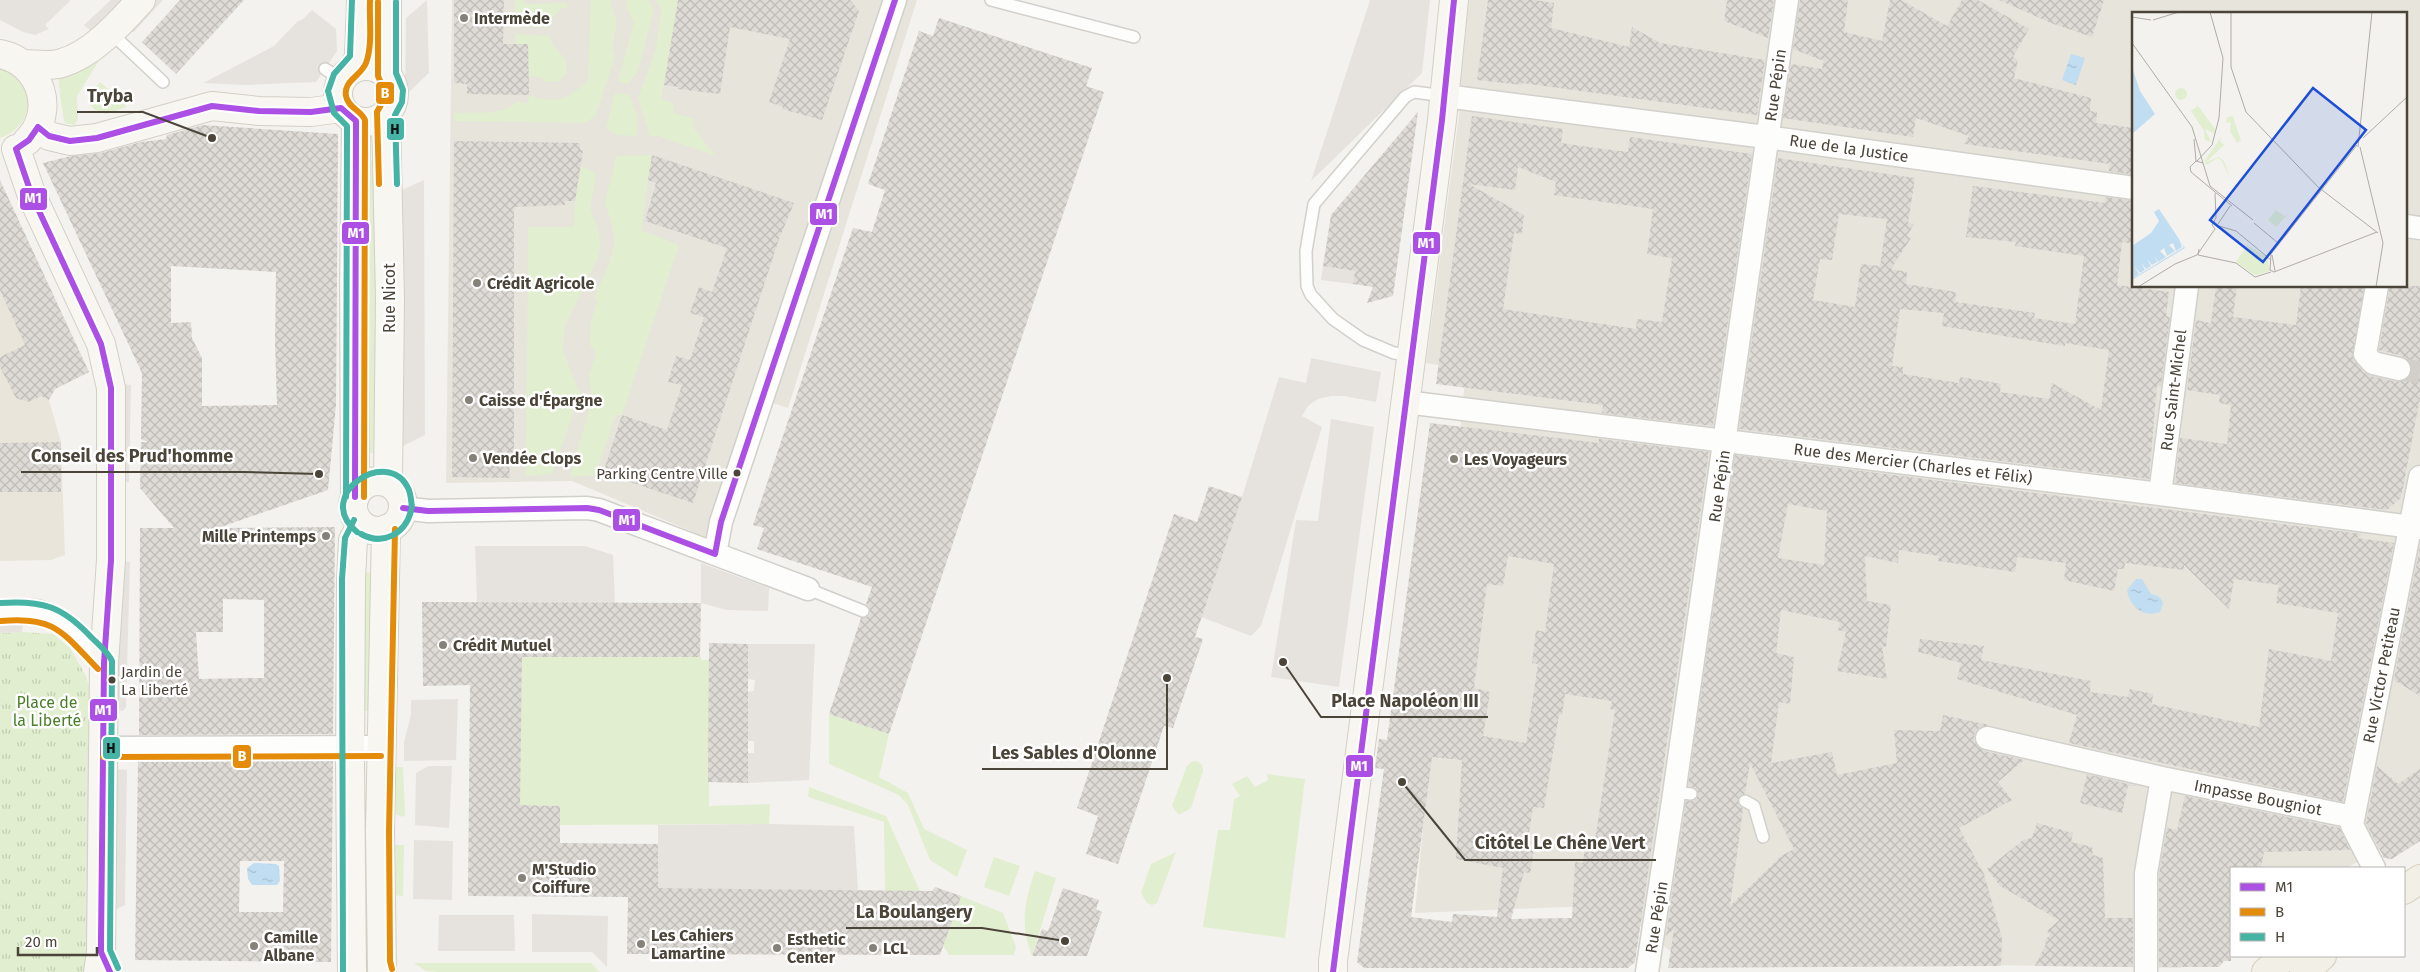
<svg xmlns="http://www.w3.org/2000/svg" width="2420" height="972" font-family="'Fira Sans',sans-serif">
	<defs>
		<pattern id="park-tufts" width="24" height="20" patternUnits="userSpaceOnUse" patternTransform="scale(1.25)"><rect width="24" height="20" fill="#e1eecf"/><path d="M3 7l-1-3M5 7V3M7 7l1-3M15 17l-1-3M17 17v-4M19 17l1-3" fill="none" stroke="#c3cdb2"/></pattern>
		<pattern id="water-ripples" width="26" height="14" patternUnits="userSpaceOnUse" patternTransform="scale(1.25)"><rect width="26" height="14" fill="#c0ddf1"/><path d="M2 4q2-2 4 0t4 0M15 11q2-2 4 0t4 0" fill="none" stroke="#a6bfcf"/></pattern>
		<pattern id="building-cross-hatch" width="8" height="8" patternUnits="userSpaceOnUse" patternTransform="scale(1.25)"><rect width="8" height="8" fill="#dedbd6"/><path d="M0 0l8 8M0 8l8-8" fill="none" stroke="#c0bdb8"/></pattern>
	</defs>
	<rect width="100%" height="100%" fill="#f4f2ee"/>
	<path fill="#e7e4dc" d="M452 0H917L788 408 755 397 705 537 572 481 446 483Z
		M1469 0H2420V218L2406 216V14H2134V179L1460 86Z
		M1460 108 2134 196V286H2406V232L2420 234V825L2347 868H2231V937L2181 968 1681 960 1615 905 1415 913 1466 370 1426 363Z"/>
	<path fill="#eae5da" d="M0 187 7 196 89 372 55 389 49 400 61 442 65 555 51 560 0 561Z"/>
	<path fill="#e1eecf" d="M515 0H523L524 4 567 3V8H561L550 21 549 27H515Z
		M591 0H610L617 23 612 47 615 57 596 115 585 123 454 121 453 113C471 112 503 116 517 102L528 103 529 95C554 105 570 99 588 80Z
		M627 0H649L654 10 637 73 627 84 618 81 634 22 626 7Z
		M656 0H679L661 99 674 103 673 113 693 118 695 130 716 156 658 136H650L638 98 656 49 661 9Z
		M516 34 550 36C554 57 567 48 567 73L559 81 543 82V78L529 76 528 44H514Z
		M93 57 100 59 77 96 78 120 74 125 65 123C63 120 58 82 59 79 59 76 61 73 62 71Z
		M0 68C40 77 37 126 0 138Z
		M100 82 127 107 106 114 94 109 88 102 89 94Z
		M615 93 629 95 638 117 637 136 616 135 606 128Z
		M652 155 641 230 679 245 622 415H616L595 475 570 477 592 399 589 376 596 353 590 345 591 323 597 301 594 297 608 267 615 242 611 221 605 203 616 156Z
		M366 161H376L380 454 363 452Z
		M581 166 592 171 596 176 590 208 598 229 601 245 598 257 565 326 563 351 580 394 552 474 526 476 528 227H574L575 201Z
		M361 572 376 573 374 711H358Z
		M522 657H701V660H709V806L770 804 769 824 560 825V806L525 805 519 814Z
		M829 714 889 734 879 777 908 793 924 829 967 850 957 877 930 860 908 805 899 795 829 764Z
		M1197 761 1202 765 1203 771 1191 808 1179 815 1172 806 1187 766 1191 762Z
		M395 767H403L405 815 403 817 395 814Z
		M1267 774 1305 779 1285 938 1203 927 1218 830H1230L1234 799 1240 796 1232 784 1247 776 1255 787 1268 780Z
		M809 787 886 816 920 891H885L884 822 808 797Z
		M395 845H404L403 896 394 895Z
		M1176 852 1157 903 1152 905 1147 903 1141 893 1151 864Z
		M994 857 1020 866 1009 896 984 887Z
		M1035 871 1056 878 1032 956C1020 924 1024 903 1035 871Z
		M961 896 1003 913 1016 947 1014 955H949L943 945Z
		M414 963H591L600 972H439L426 971Z"/>
	<path fill="url(#park-tufts)" d="M22 632 53 634 70 648 86 676 94 705 96 740 87 748 85 936 93 942 86 972H0V633Z"/>
	<path fill="#e6e3df" d="M0 0H71L45 25 49 29 35 35 23 32 0 20Z
		M111 0H163L134 32 121 31 101 40 84 25Z
		M427 0 429 73 405 96 406 18Z
		M1370 0H1430L1422 73 1311 181Z
		M312 10 336 29 337 51 316 82 245 85 203 83 274 46 297 22 303 19Z
		M424 180 425 435 401 447 402 190Z
		M1323 266 1355 271 1353 284 1321 280Z
		M1311 358 1381 372 1376 402 1344 396H1331L1318 399 1308 406 1302 416 1322 427 1261 626 1251 636 1201 617 1242 497 1279 377 1306 383Z
		M123 384 131 385 129 482H120Z
		M1331 419 1374 427 1339 687 1271 677 1296 520 1318 521Z
		M475 546H585L613 555 615 603 477 602Z
		M111 560 130 562 126 707 123 711 104 709Z
		M701 563 769 588 768 611 727 610 701 603Z
		M25 611 22 632 0 633V612Z
		M748 644H815L809 780 748 783V753H754V741H748V692L754 691 755 680 748 679Z
		M458 699 456 760 404 761V742L411 715V700Z
		M96 740 103 768 127 770 125 905 117 909H102L93 942 85 937 87 747Z
		M428 766H452L449 828 415 825 416 773Z
		M769 824 854 826 858 891 658 888V825Z
		M414 840 453 841 452 900 413 899Z
		M532 914 608 916 607 967 592 952H532Z
		M439 915H514L515 951H438Z"/>
	<path fill="url(#water-ripples)" d="M2071 54 2085 58 2076 85 2062 80Z
		M2136 579H2142L2151 594C2158 595 2161 597 2163 603L2160 612C2143 618 2130 607 2127 590Z
		M254 863 276 864 279 866 280 881 277 885H252L248 879 247 868Z"/>
	<path fill="url(#building-cross-hatch)" fill-rule="evenodd" d="M180 0H244L176 74 142 42Z
		M454 0H504L503 44H528L529 95 467 94V84L454 83Z
		M678 0H850L859 11 822 120 782 109 783 107 769 102 790 39 730 27 720 94 678 89 679 87 664 85Z
		M1488 0H1535L1554 3 1551 28 1629 47 1632 27 1660 43 1765 60 1757 115 1522 83V85L1477 80Z
		M1727 0H1774L1768 38 1724 21Z
		M1800 0H1848L1844 32 1882 41 1890 0H1901L1947 26 1962 0H1978L2029 29 2013 57 2018 60 2014 78 2091 98 2090 111 2097 112 2096 123 2134 128V175L2109 171 2110 164 1964 144 1969 136 1916 118 1913 137 1783 118 1791 64 1822 69 1824 61 1793 49Z
		M1999 0H2104L2092 37 2051 23Z
		M939 18 1092 68 1086 86 1104 92 889 734 829 714 861 618 867 617 870 613 869 607 866 604 872 587 757 549 764 528 753 525 853 228 872 232 885 190 868 184 919 31 933 36Z
		M1418 112 1393 296 1367 303 1373 287 1353 284 1355 271 1323 266 1331 215Z
		M1472 116 1563 129 1561 143 1596 148 1628 152 1630 137 1752 154 1713 426 1602 413 1603 405 1436 384ZM1518 167 1556 182 1554 195 1653 209 1647 254 1672 258 1662 322 1637 319 1636 329 1503 309 1514 233 1522 234 1524 215 1469 184 1515 190Z
		M203 125 338 134 336 405 328 490 218 528 335 527 333 734 139 735 140 528H174L140 488 141 442H148L141 439 142 373 43 163 71 156 101 153 141 142 166 139 167 135ZM171 266 276 272 275 342 277 405 202 406V358L192 338 191 322 171 323ZM223 599 264 600V678L199 679 196 632H223Z
		M454 141 580 143V150H583L575 201H565V205L514 207V464L509 463 510 478 452 477Z
		M652 155 794 203 779 239 693 503 603 473 622 415 667 430 682 385 668 382 676 356 690 360 704 317 690 313 699 287 712 292 727 248 645 221 656 183 648 180Z
		M1778 158 1915 178 1908 223 1914 224 1907 236 1911 238 1891 269 1907 272 1906 284 1956 292 1955 302 2035 313 2034 318 2075 324 2084 256 2015 246 2016 242 1966 237 1973 186 2105 203V197L2134 201V244L2122 242 2117 285 2169 292 2166 316 2170 317 2161 386H2157L2149 479 1739 429ZM1839 214 1887 219 1880 266 1861 264 1855 307 1813 300 1820 259 1832 260ZM1900 309 1944 313 1942 326 2065 346V343L2109 350 2101 410 2052 383 2049 399 2000 392 2001 384 1985 381 1960 377 1959 383 1903 374V367L1892 366Z
		M0 180 89 372 55 389 49 400 41 396 28 402 16 398 0 367V357L25 345 0 290Z
		M2216 286H2237L2233 317 2296 325 2301 286H2364L2353 358 2363 372 2370 376 2397 382 2408 378 2412 372V366L2408 360 2402 356 2379 350 2390 286H2420V398L2401 498 2387 510 2175 483 2180 438 2227 444 2231 405 2219 403 2220 395 2187 390 2196 320 2211 323Z
		M1430 423 1599 443V439L1709 452 1635 962 1628 968H1364L1357 962 1384 769 1375 768 1379 739 1387 740ZM1508 556 1554 564 1545 632 1536 630 1532 663 1538 664 1526 743 1483 736 1490 692 1474 688 1487 584 1503 586ZM1565 694 1612 701 1610 709 1615 710 1595 840 1586 839 1583 863 1575 862 1572 918 1511 919 1524 872 1530 873 1534 848 1527 847 1533 807 1544 808 1559 715H1562ZM1432 757 1462 760 1456 859 1503 868 1497 917 1453 914 1452 922 1411 917Z
		M61 442V492H0V443Z
		M1735 455 2362 534 2357 538 2394 543 2343 802 2069 743 2077 715 1957 679 1961 663 1918 652 1920 639 1984 646 1981 660 2091 681 2090 692 2128 697 2130 689 2153 694 2152 704 2259 727 2269 649 2331 661 2338 613 2276 603 2279 585 2234 579 2229 609 2184 565V570L2125 563 2124 569H2118L2114 591 2064 580 2066 563 2017 557 2015 572 1938 561 1939 556 1899 550 1898 563 1865 556 1867 601 1891 605 1886 647 1882 646 1887 679 1837 671 1846 632 1838 630 1840 622 1781 610 1776 653 1794 657 1790 704 1779 702 1771 763 1832 752 1837 775 1897 763 1894 730 1940 731 1943 715 1989 725 1978 729 1974 735V741L1978 747 1984 751 2024 760 1998 782 2012 800 1959 828 1984 874 2002 938 2001 966 1668 968 1674 929 1666 936 1686 801H1694L1698 795 1696 788 1688 786ZM1788 504 1827 511 1824 565 1778 558ZM1750 763 1794 849 1781 856 1730 906 1743 809 1738 801 1741 795 1745 794Z
		M1209 486 1242 497 1195 637 1203 639 1173 728 1164 726 1118 864 1086 854 1098 816 1077 808 1174 514 1197 522Z
		M2420 546V696L2394 680Z
		M422 602 701 603 700 657H522L520 805 560 806V843L658 844V888L932 891 935 887 961 896 940 955 627 954 628 897 468 896 470 685 423 686Z
		M709 643 748 644V783L708 782Z
		M333 760 331 962 135 960 138 761ZM240 861H284L283 912H239Z
		M2377 766 2398 784 2420 769V841L2392 859 2384 858 2366 823Z
		M2087 774 2136 786H2128L2122 813 2080 803Z
		M2185 796 2340 828 2350 850 2264 852 2261 868H2231V961H2224L2219 967H2159V874L2167 828 2177 830Z
		M2037 823 2073 833 2071 842 2092 847 2093 855 2103 858 2105 918H2133V967L2035 966 2046 944 2044 941 2050 935 2047 931 2059 920 2000 886 1987 869 2023 840 2032 838Z
		M1063 888 1099 900 1096 909 1102 912 1087 956H1032L1042 929 1048 931Z"/>
	<g fill="none" stroke-linecap="round" stroke-linejoin="round">
		<path stroke="#d2cfca" stroke-width="22" stroke-dasharray="22 11" stroke-linecap="butt" d="M2399 369 2420 372"/>
		<defs>
			<path id="lane" d="M991 0 1134 37
				M110 32 163 82
				M325 69 341 79
				M1411 355 1394 353 1363 340 1333 319 1311 295 1307 286 1306 251 1314 204 1405 97 1414 92 1445 96
				M808 589 863 611
				M1675 792 1691 794
				M1745 801 1754 806 1763 837"/>
			<path id="street" d="M1445 96 1774 138 2134 188
				M2406 226 2420 228
				M2377 286 2365 354 2373 363 2399 369
				M1405 402 2160 494 2420 528
				M2160 494 2187 286
				M403 508 428 511 587 508 599 510 808 589
				M715 554 721 522 895 0
				M0 612C13 611 27 609 40 612 66 618 86 645 104 663
				M1987 738 2162 778 2353 817
				M103 748 381 747
				M2374 868 2352 825 2420 477
				M1647 972 1673 801 1787 0
				M2146 972V873L2162 778"/>
			<path id="secondary" d="M0 54C41 62 57 112 27 141
				M23 64C35 64 50 67 62 63 93 54 120 23 141 0
				M338 94a28 28 0 1 1 56 0a28 28 0 1 1-56 0Z
				M356 67 359 55 361 0
				M387 75V0
				M386 113 390 299 388 483
				M38 127 49 136 70 141 97 138 212 106 259 111 311 112 341 108
				M16 149 32 196 101 344 111 388V560L104 663 101 952 98 972
				M353 506a25 25 0 1 1 50 0a25 25 0 1 1-50 0Z
				M355 497 354 288 356 121
				M382 970 380 831 386 529
				M352 972 350 763 351 579 353 540 362 525
				M1333 972V961L1442 120 1454 0"/>
			<path id="primary" d="M2404 890 2420 879
				M2266 972 2286 956
				M2304 972 2322 956"/>
		</defs>
		<use href="#lane" stroke="#d2d0cb" stroke-width="14"/>
		<use href="#street" stroke="#d2d0cb" stroke-width="25"/>
		<use href="#secondary" stroke="#d3cfc5" stroke-width="30"/>
		<use href="#primary" stroke="#d6cebb" stroke-width="30"/>
		<use href="#lane" stroke="#fdfdfc" stroke-width="11"/>
		<use href="#street" stroke="#fdfdfc" stroke-width="22"/>
		<use href="#secondary" stroke="#f7f6f1" stroke-width="28"/>
		<use href="#primary" stroke="#f2efe6" stroke-width="28"/>
		<defs>
			<path id="bus-1" d="M403 508 428 511 587 508 599 510 715 554 721 522 895 0
				M110 972 101 952V941L104 663 111 560V388L101 344 32 196 16 149 29 140 38 127 49 136 70 141 97 138 212 106 259 111 311 112 341 108 356 121 355 497
				M1333 972 1442 120 1454 0"/>
			<path id="bus-2" d="M378 2V76L385 92V97L377 112 379 184
				M364 497 365 120C361 110 348 108 346 96 343 81 361 76 366 63 373 44 369 20 370 0
				M1 621C55 616 62 632 98 669
				M103 757 381 756
				M392 969 390 961 389 831 395 529"/>
			<path id="bus-3" d="M396 2V73L403 90 402 102 395 115 397 184
				M346 497 347 126 334 113 328 91 334 74 350 56 352 0
				M357 532C312 495 388 446 408 488 411 493 411 502 412 507
				M361 534C383 546 405 534 411 511
				M0 603C42 600 62 606 91 637 98 644 108 652 112 661L110 950 118 968
				M343 972 342 579 345 538 354 520"/>
		</defs>
		<use href="#bus-1" stroke="#fff" stroke-width="10"/>
		<use href="#bus-2" stroke="#fff" stroke-width="10"/>
		<use href="#bus-3" stroke="#fff" stroke-width="10"/>
		<use href="#bus-1" stroke="#ab4fe5" stroke-width="6"/>
		<use href="#bus-2" stroke="#e48c09" stroke-width="6"/>
		<use href="#bus-3" stroke="#45b4a4" stroke-width="6"/>
	</g>
	<g fill="#868178" stroke="#fff" stroke-width="2">
		<circle cx="464" cy="18" r="5"/>
		<circle cx="477" cy="283" r="5"/>
		<circle cx="469" cy="400" r="5"/>
		<circle cx="473" cy="458" r="5"/>
		<circle cx="1454" cy="459" r="5"/>
		<circle cx="326" cy="536" r="5"/>
		<circle cx="443" cy="645" r="5"/>
		<circle cx="522" cy="878" r="5"/>
		<circle cx="641" cy="944" r="5"/>
		<circle cx="254" cy="946" r="5"/>
		<circle cx="777" cy="948" r="5"/>
		<circle cx="873" cy="948" r="5"/>
	</g>
	<g fill="#4b4439" stroke="#fff" stroke-width="2">
		<circle cx="737" cy="473" r="4.5"/>
		<circle cx="112" cy="680" r="4.5"/>
	</g>
	<g text-anchor="middle" stroke-width="5" stroke-linejoin="round" paint-order="stroke">
		<g font-size="15" fill="#4b4439" stroke="#fff" text-anchor="end">
			<text x="728" y="479">Parking Centre Ville</text>
			<text x="121" y="677" text-anchor="start">Jardin de<tspan x="121" dy="18">La Liberté</tspan></text>
		</g>
		<g font-size="16" font-weight="bold" fill="#4b4439" stroke="#fff" text-anchor="start">
			<text x="474" y="24">Intermède</text>
			<text x="487" y="289">Crédit Agricole</text>
			<text x="479" y="406">Caisse d'Épargne</text>
			<text x="483" y="464">Vendée Clops</text>
			<text x="1464" y="465">Les Voyageurs</text>
			<text x="316" y="542" text-anchor="end">Mille Printemps</text>
			<text x="453" y="651">Crédit Mutuel</text>
			<text x="532" y="875">M'Studio<tspan x="532" dy="18">Coiffure</tspan></text>
			<text x="651" y="941">Les Cahiers<tspan x="651" dy="18">Lamartine</tspan></text>
			<text x="264" y="943">Camille<tspan x="264" dy="18">Albane</tspan></text>
			<text x="787" y="945">Esthetic<tspan x="787" dy="18">Center</tspan></text>
			<text x="883" y="954">LCL</text>
		</g>
		<g font-size="16" fill="#4b4439" stroke="#fff">
			<text transform="translate(1775 85) rotate(-82)" y="6">Rue Pépin</text>
			<text transform="translate(1849 148) rotate(8)" y="6">Rue de la Justice</text>
			<text transform="translate(389 298) rotate(-90)" y="6">Rue Nicot</text>
			<text transform="translate(2173 390) rotate(-83)" y="6">Rue Saint-Michel</text>
			<text transform="translate(1913 463) rotate(7)" y="6">Rue des Mercier (Charles et Félix)</text>
			<text transform="translate(1719 486) rotate(-82)" y="6">Rue Pépin</text>
			<text transform="translate(2381 675) rotate(-79)" y="6">Rue Victor Petiteau</text>
			<text transform="translate(2258 797) rotate(11)" y="6">Impasse Bougniot</text>
			<text transform="translate(1656 917) rotate(-81)" y="6">Rue Pépin</text>
		</g>
		<g font-size="16" fill="#4a7f2a" stroke="#fff">
			<text x="47" y="708">Place de<tspan x="47" dy="18">la Liberté</tspan></text>
		</g>
	</g>
	<g transform="translate(2132 12)">
		<rect width="275" height="275" fill="#f4f2ee"/>
		<path d="M43 82a6 6 0 1 1 12 0a6 6 0 1 1-12 0ZM101 104 109 129 105 131 98 119 99 110 94 111 95 105ZM90 124 88 129 92 133 74 150 87 145 92 149 99 169 90 149 86 146 74 153 73 148ZM144 198 152 204 156 202 144 215 136 208Z" fill="#e1eecf"/>
		<path d="M66 94 83 117V122L73 117 79 130 73 128 72 119 59 99ZM115 233 135 245 138 259 123 263 104 250Z" fill="#e1eecf"/>
		<path d="M0 55 8 79 23 102 0 122ZM27 197 53 236 0 268V234L19 221 27 209 22 200Z" fill="#c0ddf1"/>
		<path d="M47 227 52 235 0 267 7 262 2 254 8 261 13 258 9 250 14 257 19 254 15 247 20 253 25 250 22 243 26 250 34 245 28 239 32 236 35 244 43 239 37 233 41 231 44 239 50 235Z" fill="#f4f2ee"/>
		<path fill="none" stroke="#b0aca6" stroke-width="1" d="M99 0V55L114 100 189 178M0 5 19 8M21 8 47 0M0 31 60 115 78 174 121 208M231 126 275 85M62 127 64 149M225 133 139 242 138 258 142 260 245 220M226 135 240 0M228 135 251 231 244 275M65 149 80 133 87 106 91 46 78 0M71 151 64 149 58 155 59 160 100 194M190 178 246 221M83 181 84 206 80 213 83 217M122 211 146 231M86 212 98 194M87 214 104 219 139 248M67 237 66 243 104 251 123 265 139 260M140 243 143 259M6 275 43 252 65 243 83 217"/>
		<path fill="#1d4ed8" fill-opacity="0.15" stroke="#1d4ed8" stroke-width="2.5" d="M181 76 234 118 131 250 78 208Z"/>
		<rect width="275" height="275" fill="none" stroke="#4b4439" stroke-width="2.5"/>
	</g>
	<path fill="none" stroke="#4b4439" stroke-width="2" d="M212 138L143 112H77M319 474L243 472H21M1283 662L1321 717H1488M1167 678L1167 769H982M1402 782L1465 860H1656M1065 941L982 928H846"/>
	<g fill="#4b4439" stroke="#fff" stroke-width="2">
		<circle cx="212" cy="138" r="5"/>
		<circle cx="319" cy="474" r="5"/>
		<circle cx="1283" cy="662" r="5"/>
		<circle cx="1167" cy="678" r="5"/>
		<circle cx="1402" cy="782" r="5"/>
		<circle cx="1065" cy="941" r="5"/>
	</g>
	<g font-size="18" text-anchor="middle" font-weight="bold" fill="#4b4439" stroke="#fff" stroke-width="5" stroke-linejoin="round" paint-order="stroke">
		<text x="110" y="102">Tryba</text>
		<text x="132" y="462">Conseil des Prud'homme</text>
		<text x="1405" y="707">Place Napoléon III</text>
		<text x="1074" y="759">Les Sables d'Olonne</text>
		<text x="1560" y="849">Citôtel Le Chêne Vert</text>
		<text x="914" y="918">La Boulangery</text>
	</g>
	<g stroke="#fff" stroke-width="2">
		<rect x="375" y="81" width="20" height="24" rx="5" fill="#e48c09"/>
		<rect x="386" y="117" width="19" height="24" rx="5" fill="#45b4a4"/>
		<rect x="19" y="187" width="29" height="24" rx="5" fill="#ab4fe5"/>
		<rect x="809" y="202" width="29" height="24" rx="5" fill="#ab4fe5"/>
		<rect x="341" y="221" width="29" height="24" rx="5" fill="#ab4fe5"/>
		<rect x="1412" y="231" width="29" height="24" rx="5" fill="#ab4fe5"/>
		<rect x="612" y="508" width="29" height="24" rx="5" fill="#ab4fe5"/>
		<rect x="89" y="698" width="29" height="24" rx="5" fill="#ab4fe5"/>
		<rect x="102" y="736" width="19" height="24" rx="5" fill="#45b4a4"/>
		<rect x="232" y="744" width="20" height="25" rx="5" fill="#e48c09"/>
		<rect x="1345" y="754" width="29" height="24" rx="5" fill="#ab4fe5"/>
	</g>
	<g font-size="14" text-anchor="middle" font-weight="bold" fill="#fff">
		<text x="385" y="98">B</text>
		<text x="33" y="203">M1</text>
		<text x="824" y="219">M1</text>
		<text x="356" y="238">M1</text>
		<text x="1426" y="248">M1</text>
		<text x="627" y="525">M1</text>
		<text x="103" y="715">M1</text>
		<text x="242" y="761">B</text>
		<text x="1359" y="771">M1</text>
	</g>
	<g font-size="14" text-anchor="middle" font-weight="bold" fill="#111">
		<text x="395" y="134">H</text>
		<text x="111" y="753">H</text>
	</g>
	<rect x="2230" y="867" width="175" height="90" fill="#ffffff" stroke="#b7b4b0"/>
	<rect x="2240" y="883" width="25" height="8" fill="#ab4fe5" stroke="#b7b4b0"/>
	<text x="2275" y="892" font-size="15" fill="#4b4439">M1</text>
	<rect x="2240" y="908" width="25" height="8" fill="#e48c09" stroke="#b7b4b0"/>
	<text x="2275" y="917" font-size="15" fill="#4b4439">B</text>
	<rect x="2240" y="933" width="25" height="8" fill="#45b4a4" stroke="#b7b4b0"/>
	<text x="2275" y="942" font-size="15" fill="#4b4439">H</text>
	<path d="M18 947v8h79v-8" fill="none" stroke="#4b4439" stroke-width="2.5"/>
	<text x="25" y="947" font-size="15" fill="#4b4439" stroke="#ffffff" stroke-width="4" paint-order="stroke">20 m</text>
</svg>
